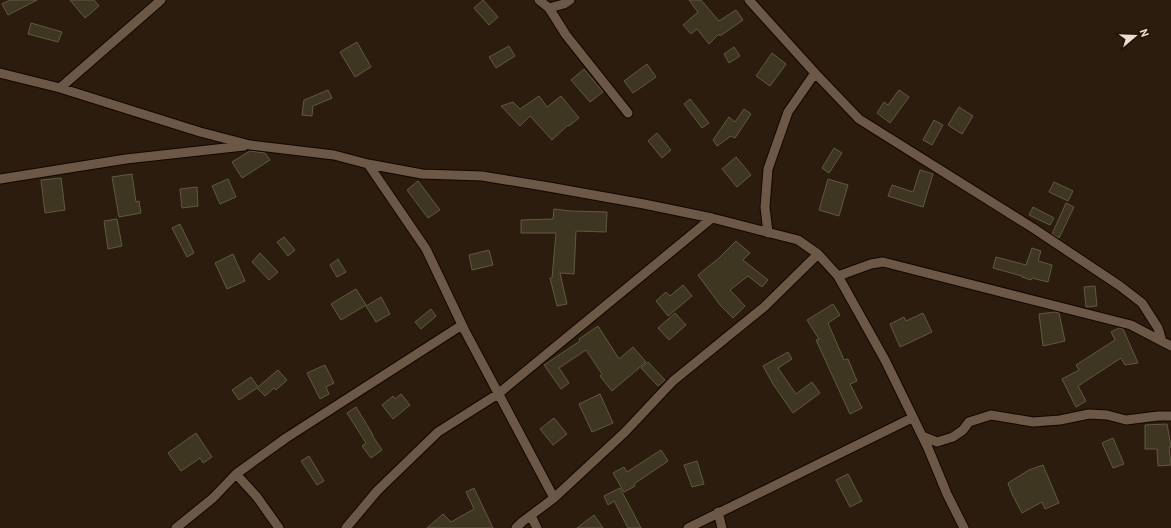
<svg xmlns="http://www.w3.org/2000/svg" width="1171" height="528" font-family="'PT Sans',sans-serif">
	<rect width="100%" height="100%" fill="#2c1c0d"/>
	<path fill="#3f3621" stroke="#625842" d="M10 0H37L8 15 2 4Z
		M70 0H94L99 6 85 18Z
		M483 0 498 17 489 25 474 8Z
		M689 0H701L719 21 736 10 743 20 720 36 719 34 709 44 697 29 691 34 683 25 698 12Z
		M31 23 62 32 58 42 28 34Z
		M357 42 371 67 355 77 340 52Z
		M509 46 515 56 496 68 489 57Z
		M734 47 740 56 729 63 724 54Z
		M772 53 786 64 770 86 756 76Z
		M647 64 656 77 633 93 624 81Z
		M584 69 603 92 590 102 571 80Z
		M328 90 332 98 313 106 312 116 302 115 304 100Z
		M899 90 909 97 890 123 877 113 884 102 888 105Z
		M539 96 547 107 561 96 579 118 569 126 568 125 552 140 530 116 520 126 501 106 513 102 520 109Z
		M690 99 709 123 702 128 684 104Z
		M959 107 973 116 962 134 948 125Z
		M744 109 751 114 735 138 731 136 717 146 713 140 729 117 735 122Z
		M934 120 943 125 932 145 923 140Z
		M657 133 671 150 662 158 648 141Z
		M834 148 842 153 829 173 822 168Z
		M250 151 265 153 270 160 242 178 232 162Z
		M736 157 751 175 737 187 722 169Z
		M920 170 933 174 923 207 888 196 892 185 913 192Z
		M132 174 136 202 139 201 141 213 119 217 112 177Z
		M61 178 65 210 45 213 41 180Z
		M228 179 236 197 220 204 212 186Z
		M828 179 848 185 839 216 819 210Z
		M418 181 440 210 428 218 407 190Z
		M1054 182 1073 191 1068 201 1049 192Z
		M197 187 198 206 182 208 180 189Z
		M1066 203 1074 207 1059 238 1052 234Z
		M1033 207 1054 218 1050 225 1029 215Z
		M554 209 571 211 607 212 606 232 576 231 574 274 560 273 567 304 557 306 550 278H552L556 233H521V220L553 219Z
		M117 219 122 246 108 249 104 221Z
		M180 224 194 253 187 257 172 228Z
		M284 237 295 250 288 256 277 242Z
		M736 241 750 253 743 260 768 280 762 287 748 276 730 290 745 306 733 318 720 305 698 275 719 258Z
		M1032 248 1041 251 1038 261 1052 265 1048 282 1032 278 1031 280 1022 277V276L993 268 996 257 1026 265Z
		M489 250 493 265 472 270 469 255Z
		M260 253 278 272 269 280 252 262Z
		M233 254 245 281 227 289 215 263Z
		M338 259 346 272 337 277 330 265Z
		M683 285 692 296 668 316 656 301 666 292 670 296Z
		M1095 286 1097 306 1086 307 1084 287Z
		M356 289 366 305 341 320 331 304Z
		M381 297 390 314 376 322 366 306Z
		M833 304 840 315 828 323 844 360 848 359 857 381 850 384 862 408 850 414 816 340 819 339 807 320Z
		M431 309 436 316 421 329 415 322Z
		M1055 312 1059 313 1065 341 1043 346 1039 314Z
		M675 313 686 325 669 340 658 328Z
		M923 313 932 332 900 347 890 324 904 317 906 321Z
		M598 326 619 359 633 347 646 362 612 391 600 376 602 374 586 350 559 368 569 383 561 389 544 365 580 341 579 339Z
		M1119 328 1123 329 1138 363 1125 365 1121 358 1078 386 1086 401 1076 407 1062 379 1079 370 1076 365 1115 340 1111 332Z
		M788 352 792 359 778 368 796 394 812 382 820 393 793 413 773 384 763 366Z
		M648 362 665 380 658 386 641 368Z
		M325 365 334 383 326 387 329 394 320 399 307 373Z
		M278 370 287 380 276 390 274 388 265 396 257 388 239 400 232 390 251 377 258 387Z
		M401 394 410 405 393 419 382 405 393 396 395 399Z
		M600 394 613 423 592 432 579 404Z
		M356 407 373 435H372L382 450 371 458 362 446 366 443 347 413Z
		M554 418 567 434 553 445 540 429Z
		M1167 424 1171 447H1169L1171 465 1158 466 1157 449H1145V425Z
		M196 433 212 457 203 463 200 458 181 471 168 453Z
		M1113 438 1124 464 1113 468 1102 443Z
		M661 450 668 461 634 484 635 486 624 492 613 473 624 467 627 472Z
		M309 456 324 481 317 485 301 461Z
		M697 461 704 484 692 487 684 465Z
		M1043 465 1059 503 1045 509 1042 502 1022 513 1012 494 1008 483 1029 470Z
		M848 474 862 501 850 507 836 480Z
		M474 488 493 528H427L443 514 451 522 474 509 466 492Z
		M620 488 641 528H628L614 501 608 505 604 496Z
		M594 515 603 528H577Z"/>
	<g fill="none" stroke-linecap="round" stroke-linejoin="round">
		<defs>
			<path id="minor" d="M539 0 549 8 564 4 570 0
				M749 0 815 73 859 119 1033 228 1120 286 1142 303 1158 328 1162 341
				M549 8 566 35 628 113
				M0 73 60 88 200 132 250 145 334 155 368 164 422 174 482 176 549 187 644 204 712 218 798 240 818 254 838 276 871 264 883 262 1131 325 1171 346
				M60 88 161 0
				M368 164 426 249 465 331 554 498
				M0 179 126 159 244 146
				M768 233 765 207 768 169 788 112 815 73
				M838 276 885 360 928 448 947 494 964 528
				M922 436 937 442 953 437 963 430 969 422 991 415 1033 422 1060 420 1089 414 1107 415 1126 420 1158 416H1171
				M236 474 257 497 279 528
				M718 512 722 528
				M531 516 537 528
				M176 528 213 498 236 474 286 438 462 325
				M346 528 377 491 438 432 498 394 712 218
				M516 528 522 522 554 498 625 432 673 381 764 307 818 254
				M688 528 912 418"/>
		</defs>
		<use href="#minor" stroke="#130600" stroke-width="11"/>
		<use href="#minor" stroke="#6b5847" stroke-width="9"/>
	</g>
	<g transform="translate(1135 36) rotate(71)" stroke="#221304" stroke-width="3" paint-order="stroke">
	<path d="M0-3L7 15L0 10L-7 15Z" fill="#e9ddd4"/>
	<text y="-6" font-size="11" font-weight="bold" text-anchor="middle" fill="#e9ddd4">N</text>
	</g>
</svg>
